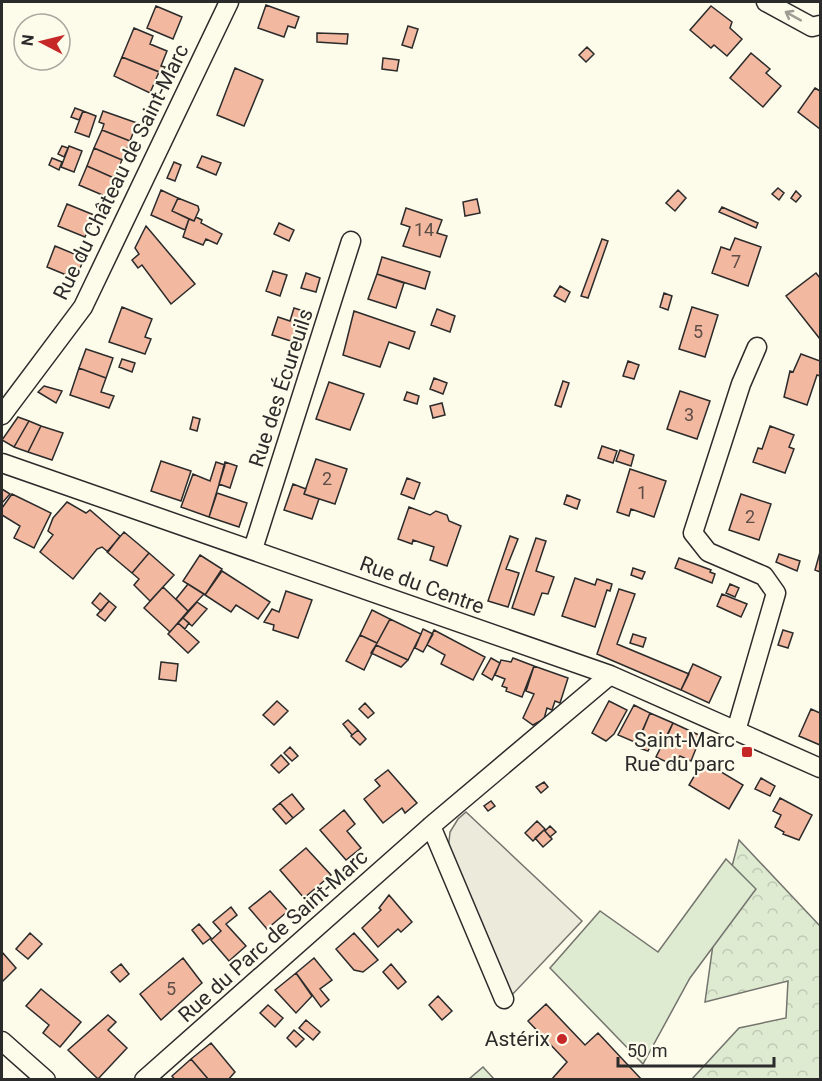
<svg xmlns="http://www.w3.org/2000/svg" width="822" height="1081" font-family="Roboto,sans-serif">
	<defs>
		<pattern id="forest-crowns" width="20" height="18" patternUnits="userSpaceOnUse" patternTransform="scale(1.5)"><rect width="20" height="18" fill="#deebd1"/><path d="M2 6a3 3 0 1 1 6 0M12 15a3 3 0 1 1 6 0" fill="none" stroke="#bfcab4"/></pattern>
	</defs>
	<rect width="100%" height="100%" fill="#fdfbea"/>
	<path fill="url(#forest-crowns)" stroke="#74746e" stroke-width="1.5" d="M739 840 820 926V1079L691 1080 739 1028 786 1018 788 981 705 1002 715 930Z"/>
	<path fill="#deebd1" stroke="#74746e" stroke-width="1.5" d="M726 859 756 889 690 978 643 1064 550 968 600 911 658 952Z
		M483 1067 494 1079H469Z"/>
	<path fill="#eceadb" stroke="#74746e" stroke-width="1.5" d="M466 812 582 921 510 997 448 851 450 832 458 819Z"/>
	<path fill="#f2b8a0" stroke="#2b2b2b" stroke-width="1.5" d="M266 5 299 17 295 28 288 26 284 37 258 28Z
		M156 6 182 17 173 39 147 28Z
		M711 6 732 22 730 28 742 39 727 56 714 45 711 48 690 30Z
		M408 26 418 29 412 48 402 45Z
		M134 28 153 36 150 44 167 51 161 66 165 67 162 73 122 57Z
		M317 33 348 34 347 44 317 42Z
		M587 47 594 54 586 62 579 55Z
		M751 53 770 69 766 73 781 86 763 107 730 78Z
		M122 57 159 72 150 93 114 76Z
		M383 58 399 60 397 71 382 69Z
		M235 68 263 80 244 126 217 115Z
		M815 88 820 91V129L798 112Z
		M75 108 83 111 79 120 71 117Z
		M83 111 96 116 89 137 75 132Z
		M103 111 137 123 130 141 102 130 104 124 99 122Z
		M102 130 130 141 122 160 94 148Z
		M62 146 68 148 64 157 58 154Z
		M69 146 82 151 74 172 61 167Z
		M94 148 122 160 114 178 87 166Z
		M202 156 221 163 216 175 197 167Z
		M52 158 62 162 59 170 49 165Z
		M174 162 181 165 175 181 167 178Z
		M87 166 114 178 107 197 79 185Z
		M778 188 784 193 779 200 772 194Z
		M161 190 178 198 172 211 189 219 185 230 151 215Z
		M678 190 686 198 675 211 666 203Z
		M796 191 801 196 796 202 791 198Z
		M178 198 198 206 199 210 194 221 172 211Z
		M477 199 480 213 465 216 463 202Z
		M67 204 94 215 85 237 58 226Z
		M722 207 758 223 756 228 719 212Z
		M406 208 442 220 437 233 447 236 440 257 403 246 410 227 401 224Z
		M196 217 202 220 201 223 222 234 217 244 206 239 203 245 183 237 189 219 194 221Z
		M279 223 294 230 289 241 274 234Z
		M146 226 195 284 171 304 142 265 138 268 132 260 139 254 135 248Z
		M735 238 761 247 748 286 712 273 721 247 730 250Z
		M602 239 608 241 588 298 581 296Z
		M55 246 84 258 76 279 47 267Z
		M382 257 430 272 425 289 377 274Z
		M273 271 287 275 280 296 266 291Z
		M306 273 320 278 316 292 301 288Z
		M816 273 820 278V339L786 296Z
		M377 274 404 283 396 308 368 299Z
		M560 286 570 292 565 302 554 296Z
		M664 293 672 296 668 310 660 307Z
		M122 307 152 319 145 337 151 339 145 354 109 342Z
		M692 307 718 315 705 357 679 349Z
		M294 308 310 313 300 344 272 335 278 317 290 321Z
		M437 309 455 316 450 332 431 325Z
		M354 311 415 332 409 349 389 342 380 367 343 355Z
		M86 349 113 358 106 378 79 368Z
		M801 354 820 361V376L817 375 807 405 784 397 790 371 793 372Z
		M122 359 135 363 132 372 119 367Z
		M628 361 639 365 634 379 623 376Z
		M79 368 106 378 101 392 114 396 109 408 70 395Z
		M434 378 447 383 443 394 430 389Z
		M563 381 569 383 561 407 555 405Z
		M329 382 364 394 350 430 316 419Z
		M44 386 62 391 56 403 38 392Z
		M680 391 710 401 697 439 667 429Z
		M407 392 419 396 417 404 404 400Z
		M442 403 445 415 433 418 430 406Z
		M18 417 29 421 14 447 2 440Z
		M193 417 200 419 197 431 190 429Z
		M29 421 41 426 28 452 14 447Z
		M41 426 63 433 52 460 28 452Z
		M770 426 794 435 789 447 794 449 785 473 753 462 758 448 762 449Z
		M602 446 617 451 613 463 598 458Z
		M620 450 634 455 631 466 616 461Z
		M316 459 347 469 335 504 304 494Z
		M161 461 191 471 181 501 151 491Z
		M216 462 225 465 209 517 181 507 193 474 210 481Z
		M225 462 237 466 230 488 219 484Z
		M630 469 666 481 654 517 631 509 629 516 617 512Z
		M407 478 420 483 414 499 401 494Z
		M293 484 306 489 304 494 319 499 312 519 284 510Z
		M2 489 10 494 2 503Z
		M217 493 247 503 239 527 209 517Z
		M12 494 51 513 34 548 14 538 20 526 2 515V508Z
		M741 494 771 504 759 540 729 530Z
		M567 495 580 500 577 509 564 504Z
		M67 502 86 513 90 510 120 536 108 552 102 547 97 549 73 579 40 552 53 535 48 531 53 518Z
		M409 507 430 515 436 511 447 515 449 521 461 526 447 566 430 560 434 547 413 540 412 544 398 539Z
		M124 532 149 553 132 573 107 552Z
		M510 536 518 539 506 569 519 573 508 607 488 601Z
		M536 538 546 541 536 571 554 577 548 594 542 593 534 615 512 608Z
		M820 552V572L815 570Z
		M149 553 174 575 150 601 134 585 139 579 132 573Z
		M779 554 800 561 797 571 776 562Z
		M200 555 222 569 205 595 183 581Z
		M679 558 711 570 710 572 715 574 712 583 675 568Z
		M633 568 645 572 642 579 631 575Z
		M222 571 270 602 258 619 236 605 231 612 205 595Z
		M575 578 595 585 597 579 612 584 610 591 607 590 595 627 562 616Z
		M188 584 204 594 188 611 176 599Z
		M730 584 739 588 735 597 726 593Z
		M163 587 188 611 170 632 144 608Z
		M619 589 635 594 617 644 689 674 681 690 597 654Z
		M286 591 312 600 298 638 273 630 274 625 264 622 272 609 279 612Z
		M100 593 109 601 101 611 92 603Z
		M722 594 747 604 741 617 717 606Z
		M109 601 116 607 105 621 97 615Z
		M197 602 207 609 192 626 183 618Z
		M372 610 390 619 377 643 360 635Z
		M183 618 189 623 185 629 178 623Z
		M390 619 421 634 408 660 376 645Z
		M178 623 199 642 188 653 168 634Z
		M423 629 433 634 423 652 415 648Z
		M434 630 485 657 473 680 441 664 445 655 427 645Z
		M783 630 793 633 788 648 778 645Z
		M633 634 646 638 643 647 630 643Z
		M360 635 377 643 364 670 346 661Z
		M376 645 408 660 401 667 371 653Z
		M491 658 500 663 492 680 482 674Z
		M513 658 534 666 522 697 506 691 507 688 502 686 505 679 495 675 501 660 511 662Z
		M161 662 178 664 176 681 159 679Z
		M693 664 721 677 709 703 681 690Z
		M534 666 568 678 560 703 555 701 552 710 547 708 544 719 533 725 523 718 534 694 526 691Z
		M277 701 288 711 274 725 263 715Z
		M609 701 627 710 614 734 606 741 592 733Z
		M365 703 374 713 368 718 359 709Z
		M634 705 650 713 637 743 618 735Z
		M811 709 820 713V745L799 736Z
		M650 713 673 723 662 748 652 743 648 751 636 747Z
		M348 720 358 730 352 735 343 724Z
		M673 723 701 736 691 761 680 756 675 766 656 757Z
		M358 730 366 739 360 745 351 736Z
		M290 747 298 756 292 761 284 753Z
		M281 755 289 764 279 773 271 765Z
		M703 761 743 785 729 809 689 785Z
		M388 770 417 803 405 813 402 808 383 823 364 799 380 786 375 780Z
		M761 778 775 786 770 796 755 789Z
		M544 782 548 787 541 793 536 787Z
		M292 794 304 809 293 818 280 803Z
		M780 798 812 815 799 840 783 834 784 832 775 827 781 815 773 811Z
		M491 801 495 806 488 811 484 806Z
		M280 803 293 818 286 824 273 809Z
		M344 810 355 824 347 831 361 848 346 860 320 830Z
		M537 821 545 829 533 841 525 833Z
		M550 826 556 832 550 837 545 831Z
		M544 830 552 839 543 847 535 838Z
		M306 848 331 875 304 898 280 870Z
		M270 891 288 911 267 929 249 908Z
		M389 895 412 922 401 932 398 929 378 947 362 928 381 910 379 908Z
		M231 907 237 915 226 924 246 946 229 961 211 940 221 931 213 922Z
		M199 924 211 938 203 944 192 930Z
		M30 933 42 944 28 959 16 949Z
		M354 933 378 960 363 972 354 970 336 949Z
		M2 952 16 968 2 982Z
		M183 958 202 983 161 1020 140 994Z
		M314 958 332 980 320 989 329 1000 321 1007 296 973Z
		M121 964 129 974 120 982 111 972Z
		M391 964 406 982 398 989 383 972Z
		M296 973 312 996 296 1013 275 990Z
		M41 989 81 1022 60 1047 43 1033 49 1025 26 1006Z
		M438 996 452 1011 442 1020 429 1005Z
		M546 1004 585 1045 598 1033 642 1080H551L567 1062 528 1021Z
		M268 1005 283 1018 275 1027 260 1013Z
		M108 1015 116 1022 108 1030 127 1048 98 1079 68 1050Z
		M306 1020 320 1032 313 1040 299 1028Z
		M294 1030 304 1039 296 1047 287 1038Z
		M211 1043 235 1072 228 1080H209L191 1059Z
		M191 1059 209 1080H175L172 1076Z"/>
	<g fill="none" stroke-linecap="round" stroke-linejoin="round">
		<defs>
			<path id="minor" d="M766 2 812 27 820 25
				M2 415 83 307 229 2
				M2 463 610 675 820 768
				M253 549 351 241
				M736 731 776 593 764 576 708 552 693 533 741 384 757 347
				M431 826 504 999
				M2 1041 46 1080
				M144 1080 431 826 610 675"/>
		</defs>
		<use href="#minor" stroke="#2b2b2b" stroke-width="21"/>
		<use href="#minor" stroke="#fdfbea" stroke-width="18"/>
	</g>
	<defs><path id="oneway-shaft" d="M-6 0H5M1.5-3L5.5 0L1.5 3" fill="none" stroke-width="1.6" stroke-linecap="round" stroke-linejoin="round" transform="scale(1.5)"/></defs>
	<use stroke="#9e9d94" href="#oneway-shaft" transform="translate(793 16) rotate(-151)"/>
	<g fill="#c62828" stroke="#fdfbea" stroke-width="2">
		<rect x="741" y="746" width="12" height="12" rx="3"/>
		<circle cx="562" cy="1039" r="6"/>
	</g>
	<g text-anchor="middle" stroke-width="4.5" stroke-linejoin="round" paint-order="stroke">
		<g font-size="18" fill="#5d4e48">
			<text x="424" y="236">14</text>
			<text x="736" y="268">7</text>
			<text x="698" y="338">5</text>
			<text x="689" y="421">3</text>
			<text x="327" y="485">2</text>
			<text x="642" y="499">1</text>
			<text x="750" y="523">2</text>
			<text x="171" y="995">5</text>
		</g>
		<g font-size="21" fill="#2b2b2b" stroke="#fdfbea">
			<text transform="translate(121 172) rotate(-64)" y="7">Rue du Château de Saint-Marc</text>
			<text transform="translate(281 388) rotate(-72)" y="7">Rue des Écureuils</text>
			<text transform="translate(422 585) rotate(20)" y="7">Rue du Centre</text>
			<text transform="translate(273 936) rotate(-42)" y="7">Rue du Parc de Saint-Marc</text>
		</g>
		<g font-size="21" fill="#2b2b2b" stroke="#fdfbea" text-anchor="end">
			<text x="735" y="747">Saint-Marc<tspan x="735" dy="24">Rue du parc</tspan></text>
			<text x="550" y="1046">Astérix</text>
		</g>
	</g>
	<rect width="822" height="1081" fill="none" stroke="#2b2b2b" stroke-width="6"/>
	<g transform="translate(42 42) rotate(277)"><circle r="28" fill="#fdfbea" stroke="#a9a89e" stroke-width="1.5"/>
	<path d="M0-4.5L10 22L0 15L-10 22Z" fill="#c62828"/>
	<text y="-9" font-size="16" font-weight="bold" text-anchor="middle" fill="#2b2b2b">N</text>
	</g>
	<path d="M618 1057v9h156v-9" fill="none" stroke="#2b2b2b" stroke-width="3"/>
	<text x="627" y="1057" font-size="18" fill="#2b2b2b" stroke="#fdfbea" stroke-width="4.5" paint-order="stroke">50 m</text>
</svg>
